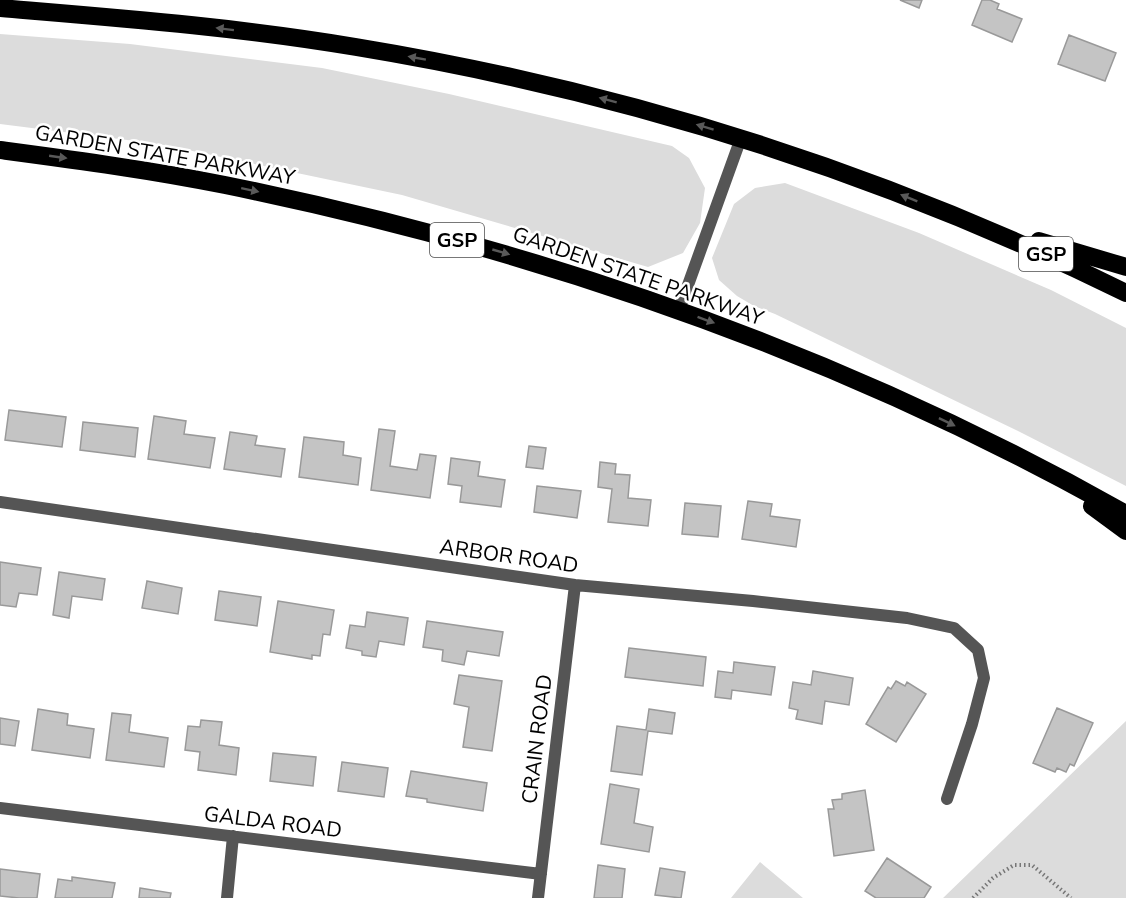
<svg xmlns="http://www.w3.org/2000/svg" width="1126" height="898" font-family="'Nunito Sans',sans-serif">
	<rect width="100%" height="100%" fill="#fff"/>
	<path fill="#dcdcdc" d="M0 34 130 44 322 68 449 94 672 146 689 158 705 188 700 223 683 253 648 267 402 195 159 144 0 124Z
		M785 183 919 233 1051 290 1126 328V486L1020 432 775 314 754 306 737 296 719 280 712 258 734 204 755 188Z
		M1126 721V898H943Z
		M760 862 803 898H731Z"/>
	<path fill="#c4c4c4" stroke="#999" stroke-width="1.5" d="M900 0H922L919 8Z
		M982 0H990L999 4 997 9 1022 19 1012 42 972 25Z
		M1069 35 1116 53 1105 81 1058 64Z
		M9 410 66 417 62 447 5 440Z
		M154 416 186 421 184 434 215 438 210 468 148 459Z
		M83 422 138 428 135 457 80 450Z
		M379 429 395 431 390 466 417 470 420 454 436 456 430 498 371 490Z
		M230 432 257 436 255 445 285 449 281 477 224 469Z
		M304 437 344 442 343 455 361 458 358 485 299 477Z
		M529 446 546 448 543 469 526 467Z
		M451 458 480 462 478 476 505 480 501 507 460 502 462 486 448 484Z
		M600 462 616 464 615 474 630 475 628 498 651 500 648 526 608 522 612 489 598 487Z
		M537 486 581 491 577 518 534 512Z
		M748 501 772 504 770 516 800 520 796 547 742 539Z
		M685 503 721 506 718 537 682 534Z
		M0 562 41 568 37 595 19 593 16 607 0 605Z
		M59 572 105 579 102 600 72 596 69 618 53 615Z
		M147 581 182 588 178 614 142 608Z
		M219 591 261 597 257 626 215 620Z
		M278 601 334 610 330 635 323 634 320 656 312 655V659L270 652Z
		M367 612 408 618 404 645 379 641 376 657 362 655V651L346 648 350 625 365 627Z
		M427 621 503 632 499 656 467 651 464 665 442 661 443 650 423 647Z
		M629 648 706 657 703 686 625 677Z
		M734 662 775 667 771 695 732 690 731 699 715 697 718 671 733 673Z
		M813 671 853 678 849 705 825 701 822 724 796 719 798 710 789 708 793 682 811 685Z
		M459 675 502 681 492 751 463 747 469 707 454 704Z
		M896 681 905 686 907 682 926 694 896 742 866 724 888 687 891 689Z
		M1057 708 1093 723 1074 766 1070 764 1066 772 1057 768 1055 772 1033 763Z
		M38 709 68 714 67 725 94 729 90 758 32 750Z
		M649 709 675 713 672 734 648 731 642 775 611 771 617 726 646 730Z
		M112 713 131 715 129 732 168 738 164 767 106 760Z
		M0 718 19 721 15 746 0 744Z
		M201 720 222 722 219 745 239 748 236 775 198 770 200 752 185 750 188 726 200 727Z
		M273 753 316 757 313 786 270 781Z
		M342 762 388 768 384 797 338 791Z
		M411 771 487 783 483 811 427 802V799L406 796Z
		M610 784 639 789 634 823 653 827 649 852 601 844Z
		M865 790 874 850 834 856 828 809H834L832 800 842 799V794Z
		M887 858 931 887 924 898H876L865 891Z
		M598 865 625 869 622 898H594Z
		M660 868 685 872 681 898 655 895Z
		M0 869 40 874 37 898H19L0 896Z
		M72 877 115 883 112 898H55L58 879 72 881Z
		M140 888 171 893 170 898H139Z"/>
	<g fill="none" stroke-linecap="round" stroke-linejoin="round">
		<path stroke="#777" stroke-width="4" stroke-dasharray="1.5 3" stroke-linecap="butt" d="M973 898 993 878 1014 865H1032L1071 898"/>
		<path stroke="#555" stroke-width="12" d="M679 310 741 138"/>
		<path stroke="#555" stroke-width="12" d="M0 502 575 585 753 601 907 618 954 628 978 650 984 678 972 724 947 799
			M0 808 541 874
			M227 898 233 836
			M538 898 575 585"/>
		<path stroke="#000" stroke-width="18" d="M0 8C119 18 238 27 356 47 623 91 883 173 1126 293
			M0 150C75 160 151 170 225 185 540 249 846 356 1126 514
			M1039 241 1126 267
			M1092 506 1126 531"/>
	</g>
	<defs><path id="oneway-solid" d="M-6-.8H1V-3.2L6.5 0L1 3.2V.8H-6Z" transform="scale(1.5)"/></defs>
	<g fill="#595959">
		<use href="#oneway-solid" transform="translate(225 29) rotate(-173)"/>
		<use href="#oneway-solid" transform="translate(417 58) rotate(-170)"/>
		<use href="#oneway-solid" transform="translate(608 100) rotate(-165)"/>
		<use href="#oneway-solid" transform="translate(705 127) rotate(-163)"/>
		<use href="#oneway-solid" transform="translate(58 157) rotate(8)"/>
		<use href="#oneway-solid" transform="translate(250 190) rotate(12)"/>
		<use href="#oneway-solid" transform="translate(909 198) rotate(-158)"/>
		<use href="#oneway-solid" transform="translate(501 252) rotate(16)"/>
		<use href="#oneway-solid" transform="translate(706 320) rotate(20)"/>
		<use href="#oneway-solid" transform="translate(947 422) rotate(26)"/>
	</g>
	<g text-anchor="middle" stroke-width="5" stroke-linejoin="round" paint-order="stroke">
		<g fill="#fff" stroke="#4c4c4c" stroke-width="1.5">
			<rect x="430" y="223" width="54" height="34" rx="4.5"/>
			<rect x="1019" y="237" width="54" height="34" rx="4.5"/>
		</g>
		<g font-size="20" font-weight="bold" fill="#000">
			<text x="457" y="247">GSP</text>
			<text x="1046" y="261">GSP</text>
		</g>
		<g font-size="21" fill="#000" stroke="#fff">
			<text transform="translate(165 155) rotate(10)" y="7">GARDEN STATE PARKWAY</text>
			<text transform="translate(638 276) rotate(19)" y="7">GARDEN STATE PARKWAY</text>
			<text transform="translate(509 556) rotate(8)" y="7">ARBOR ROAD</text>
			<text transform="translate(537 739) rotate(-83)" y="7">CRAIN ROAD</text>
			<text transform="translate(273 822) rotate(7)" y="7">GALDA ROAD</text>
		</g>
	</g>
</svg>
